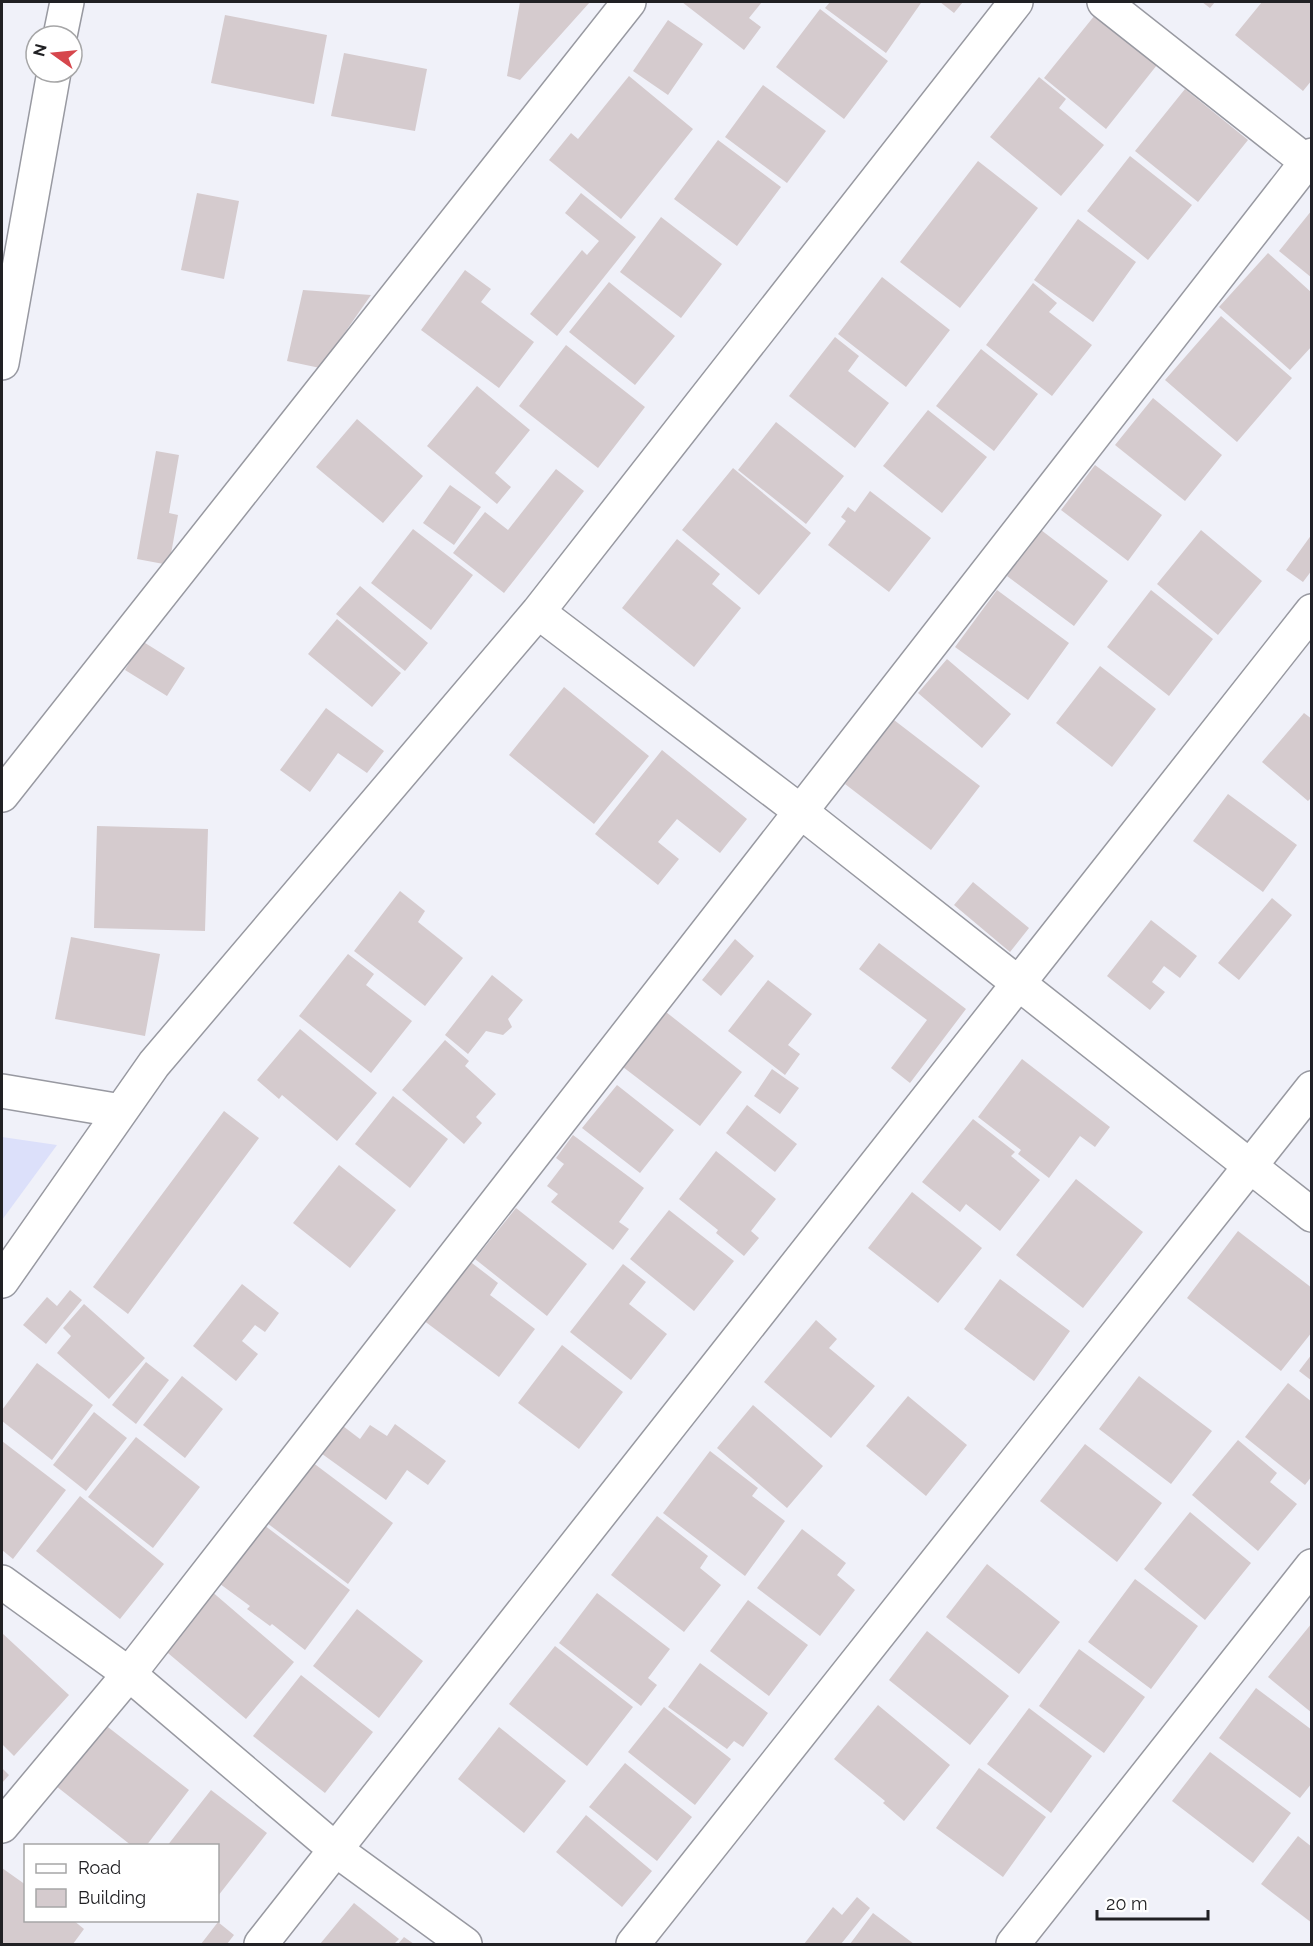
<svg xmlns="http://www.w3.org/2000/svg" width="1313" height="1946" font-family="Raleway,sans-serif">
	<rect width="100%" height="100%" fill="#f0f1f9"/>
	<path fill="#dce0fa" d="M2 1137 57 1145 2 1220Z"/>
	<path fill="#d5cbce" d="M520 2H590L520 80 507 76Z
		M682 2H762L749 18 761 27 744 50Z
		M830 2H919L921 3 886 53 825 8Z
		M940 2H963L954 13Z
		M1202 2H1215L1210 8Z
		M1262 2H1312V80L1303 91 1235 35Z
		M820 9 888 61 844 119 776 67Z
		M225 15 327 35 314 104 211 83Z
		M1095 15 1157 65 1106 129 1044 78Z
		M668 20 703 44 668 95 633 71Z
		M344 53 427 69 415 131 331 116Z
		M629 76 693 129 621 219 549 160 571 133 578 139Z
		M1039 77 1066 99 1059 108 1104 145 1061 196 990 137Z
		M763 85 826 131 787 183 725 137Z
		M1185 89 1248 140 1198 202 1135 151Z
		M718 140 781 187 737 246 674 199Z
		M1130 156 1192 205 1148 260 1087 211Z
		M978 161 1038 208 960 308 900 262Z
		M197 193 239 201 224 279 181 270Z
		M581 193 636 237 557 336 530 314 582 250 587 255 599 241 565 213Z
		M1312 210V278L1279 251Z
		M661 217 722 264 681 318 620 272Z
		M1078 219 1136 262 1093 322 1034 280Z
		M1268 253 1312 293V346L1290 370 1219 307Z
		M465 270 491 289 481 302 534 342 499 388 421 330Z
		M882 277 950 330 906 387 838 334Z
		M609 282 675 336 635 385 569 332Z
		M1033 283 1057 303 1049 312 1092 345 1052 396 986 345Z
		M303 290 371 295 320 368 287 361Z
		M1221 316 1292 378 1237 442 1165 380Z
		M835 337 859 356 848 371 889 403 855 448 789 396Z
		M566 345 645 407 598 468 519 406Z
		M981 349 1038 394 994 451 936 406Z
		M477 386 530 430 495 473 511 487 497 504 427 446Z
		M1153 398 1222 455 1185 501 1115 445Z
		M928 410 987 457 942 513 883 466Z
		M357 419 423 476 383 523 316 467Z
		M776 422 844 476 806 524 738 470Z
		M156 451 179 455 169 513 178 515 169 565 137 559Z
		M1095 465 1162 515 1128 561 1061 510Z
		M733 468 811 533 759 595 682 530Z
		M556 469 584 491 504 593 453 553 485 512 508 530Z
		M450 485 481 507 454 545 423 523Z
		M870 491 931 538 889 592 828 545 846 521 841 517 848 507 855 512Z
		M413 529 473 575 431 630 371 583Z
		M1041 530 1108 581 1074 626 1007 576Z
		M1201 530 1262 581 1218 635 1157 584Z
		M1312 534V570L1303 582 1286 570Z
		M677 539 720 574 712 584 741 608 694 667 622 608Z
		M360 586 428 643 405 671 336 614Z
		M997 590 1069 643 1028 700 955 647Z
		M1151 590 1213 639 1169 696 1107 647Z
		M337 619 401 673 372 707 308 654Z
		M142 641 185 668 167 696 125 670Z
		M947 659 1011 714 982 748 918 693Z
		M1100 666 1156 709 1112 767 1056 723Z
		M564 687 649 756 594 824 509 755Z
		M326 708 384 751 367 773 338 753 310 792 280 770Z
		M1304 713 1312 719V797L1308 801 1262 762Z
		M894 720 980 786 931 850 845 784Z
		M662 750 747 819 720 853 677 819 658 842 679 859 658 885 595 834Z
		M1228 794 1297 845 1263 892 1193 841Z
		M97 826 208 829 205 931 94 928Z
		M973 882 1029 928 1010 952 954 905Z
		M400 891 425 911 418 922 463 958 425 1006 354 951Z
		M1272 898 1292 915 1239 980 1218 963Z
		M1151 920 1197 956 1180 978 1164 966 1152 982 1165 992 1150 1010 1107 976Z
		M71 937 160 954 145 1036 55 1019Z
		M735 939 754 956 721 996 702 980Z
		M879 943 966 1009 910 1083 891 1068 927 1020 859 969Z
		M348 954 374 974 366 985 412 1021 371 1073 299 1016Z
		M492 975 523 1000 508 1019 512 1027 503 1035 486 1031 468 1054 445 1035Z
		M768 980 812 1014 788 1045 800 1054 785 1075 728 1031Z
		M666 1012 742 1072 700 1126 623 1067Z
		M300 1029 377 1093 337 1141 282 1095 279 1099 257 1080Z
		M445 1040 469 1061 465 1066 496 1094 476 1117 482 1123 464 1144 402 1090Z
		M1022 1059 1110 1127 1095 1147 1080 1136 1049 1178 1018 1154 1021 1150 978 1117Z
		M772 1069 799 1088 780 1114 754 1096Z
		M617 1085 674 1130 640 1173 582 1128Z
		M393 1096 448 1139 410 1188 355 1144Z
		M747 1105 797 1144 775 1172 726 1133Z
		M224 1111 259 1138 128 1314 93 1287Z
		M973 1119 1015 1152 1011 1156 1040 1180 1000 1231 966 1204 960 1212 922 1182Z
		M573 1135 644 1188 619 1222 629 1229 613 1250 551 1202 558 1194 547 1186 564 1164 556 1158Z
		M716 1151 776 1199 751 1231 759 1238 744 1256 716 1233 718 1230 679 1199Z
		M339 1165 396 1210 350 1268 293 1223Z
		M1076 1179 1143 1232 1083 1308 1016 1255Z
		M912 1192 982 1248 938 1303 868 1248Z
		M516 1208 587 1264 547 1316 475 1259Z
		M669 1210 734 1261 694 1311 630 1259Z
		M1238 1231 1312 1288V1332L1281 1371 1187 1298Z
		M468 1260 498 1283 490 1295 535 1329 499 1377 423 1320Z
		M623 1264 646 1282 629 1304 667 1334 631 1380 570 1332Z
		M1000 1279 1070 1331 1034 1381 964 1329Z
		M242 1284 279 1313 265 1332 255 1325 242 1341 258 1354 236 1381 193 1346Z
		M70 1290 82 1300 46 1344 23 1325 47 1297 57 1306Z
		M84 1304 145 1358 109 1399 57 1353 71 1336 63 1328Z
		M816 1320 837 1339 829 1348 875 1386 831 1438 764 1382Z
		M562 1345 623 1392 579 1449 518 1403Z
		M1312 1354V1381L1299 1371Z
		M146 1362 169 1380 136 1424 112 1405Z
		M37 1363 93 1405 52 1460 2 1421V1410Z
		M182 1376 223 1409 185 1458 143 1425Z
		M1139 1376 1212 1431 1171 1484 1099 1429Z
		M1288 1383 1312 1402V1476L1305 1485 1245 1437Z
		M908 1396 967 1445 926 1496 866 1446Z
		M753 1405 823 1466 787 1508 717 1448Z
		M94 1412 127 1438 86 1491 53 1465Z
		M339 1423 360 1439 370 1425 387 1436 395 1424 446 1461 428 1485 407 1470 386 1500 318 1451Z
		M136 1437 200 1487 153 1548 88 1497Z
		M1238 1440 1277 1473 1270 1482 1297 1504 1258 1551 1192 1495Z
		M2 1441 66 1490 13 1559 2 1550Z
		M1085 1444 1162 1503 1117 1562 1040 1501Z
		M710 1451 758 1488 752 1496 785 1521 745 1576 663 1513Z
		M308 1459 393 1523 348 1584 263 1520Z
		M80 1496 164 1564 120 1619 36 1551Z
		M1190 1512 1251 1563 1205 1620 1144 1569Z
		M657 1516 708 1556 700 1568 721 1585 684 1632 611 1575Z
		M260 1522 350 1590 305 1650 272 1624 270 1626 247 1609 250 1606 216 1581Z
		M802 1529 846 1563 837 1575 855 1590 820 1636 757 1588Z
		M987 1564 1060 1622 1019 1674 946 1617Z
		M1135 1579 1198 1626 1151 1689 1088 1642Z
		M210 1590 294 1662 246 1719 162 1648Z
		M597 1593 670 1649 648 1678 657 1685 641 1706 559 1643Z
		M748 1600 808 1645 769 1696 710 1651Z
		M357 1609 423 1661 379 1718 313 1666Z
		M1312 1623V1713L1268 1677Z
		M927 1631 1009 1696 970 1745 889 1680Z
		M2 1633 69 1695 14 1756 2 1744Z
		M555 1646 633 1707 587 1766 509 1704Z
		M1079 1649 1145 1697 1104 1753 1039 1706Z
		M700 1663 768 1713 743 1747 734 1741 727 1749 668 1707Z
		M301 1675 373 1732 325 1793 253 1736Z
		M1256 1688 1312 1730V1783L1300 1798 1219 1738Z
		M878 1705 950 1765 904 1821 883 1803 885 1801 834 1759Z
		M664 1707 731 1759 695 1805 628 1752Z
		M1029 1708 1092 1756 1051 1813 987 1764Z
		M104 1724 189 1790 146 1846H132L56 1786Z
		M499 1727 566 1781 524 1833 458 1779Z
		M1210 1752 1291 1813 1253 1863 1172 1801Z
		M625 1763 692 1817 657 1861 589 1807Z
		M2 1768 9 1775 2 1783Z
		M979 1768 1046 1817 1003 1877 936 1828Z
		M211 1790 267 1833 218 1896V1846H167Z
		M586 1815 652 1871 622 1907 556 1852Z
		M1298 1836 1312 1847V1923L1261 1884Z
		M2 1868 26 1885V1920H73L84 1929 73 1944H2Z
		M857 1897 870 1908 841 1944H804L833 1907 842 1915Z
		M354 1903 399 1939 394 1944H320Z
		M873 1913 914 1944H850Z
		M218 1922 234 1935 227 1944H201Z
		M404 1937 414 1944H398Z"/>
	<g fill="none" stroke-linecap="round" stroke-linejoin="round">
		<defs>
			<path id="minor" d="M1104 2 1312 166
				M60 36 67 2
				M2 363 54 72
				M538 612 800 811 1312 1215
				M2 795 629 2
				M2 1091 121 1111
				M2 1281 154 1064 538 612 1016 2
				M2 1582 129 1674 336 1850 465 1944
				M2 1826 129 1674 1312 155
				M261 1944 1312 611
				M633 1944 1312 1088
				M1013 1944 1312 1566"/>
		</defs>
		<use href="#minor" stroke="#9899a1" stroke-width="36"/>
		<use href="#minor" stroke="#fff" stroke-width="33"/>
	</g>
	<rect width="1313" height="1946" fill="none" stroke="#212124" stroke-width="6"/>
	<rect x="24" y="1844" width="195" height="78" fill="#ffffff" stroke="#a6a6a7" stroke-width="1.5"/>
	<rect x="36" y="1864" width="30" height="9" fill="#ffffff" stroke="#a6a6a7" stroke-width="1.5"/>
	<text x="78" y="1874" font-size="18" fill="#212124">Road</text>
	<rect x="36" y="1889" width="30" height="18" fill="#d5cbce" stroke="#a6a6a7" stroke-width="1.5"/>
	<text x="78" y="1904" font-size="18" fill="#212124">Building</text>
	<g transform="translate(54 54) rotate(285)"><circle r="28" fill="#ffffff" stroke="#a6a6a7" stroke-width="1.5"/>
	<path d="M0-4.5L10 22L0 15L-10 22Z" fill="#d6464c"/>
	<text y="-9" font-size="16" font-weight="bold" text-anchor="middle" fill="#212124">N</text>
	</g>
	<path d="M1097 1910v9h111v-9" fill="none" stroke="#212124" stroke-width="3"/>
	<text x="1106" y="1910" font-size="18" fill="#212124" stroke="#ffffff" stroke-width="4.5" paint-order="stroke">20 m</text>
</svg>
